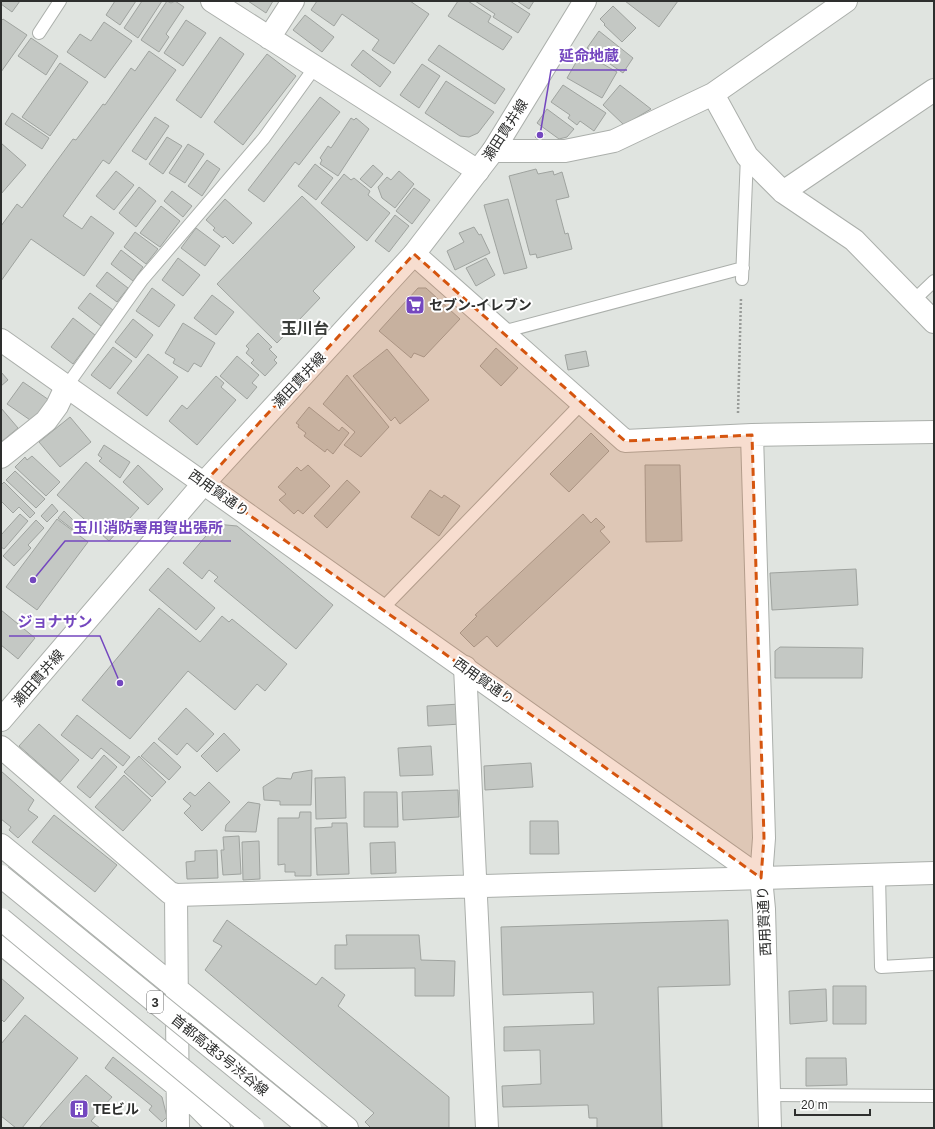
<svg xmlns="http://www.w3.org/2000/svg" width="935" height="1129" font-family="Helvetica,'Noto Sans JP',sans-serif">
	<rect width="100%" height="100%" fill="#e0e4e0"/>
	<path fill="#c4c8c4" stroke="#9fa39f" d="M1 1H20L12 12 1 4Z
		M115 1H136L120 25 106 15Z
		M142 1H162L138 38 124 28Z
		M167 1 171 3 175 1 184 7 166 34 169 37 159 52 141 40Z
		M248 1H273L266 13Z
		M317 1H410L429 14 394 64 372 50 379 40 342 14 334 26 311 10Z
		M458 1H468L491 16 488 22 512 37 503 50 448 16Z
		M475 1H510L530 14 518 33 493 17 495 14Z
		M517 1H534L529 9Z
		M625 1H678L659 27Z
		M613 6 636 28 622 42 604 25 605 24 600 19Z
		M305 15 334 37 322 52 293 30Z
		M3 19 27 35 1 72V21Z
		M186 20 206 33 183 66 164 53Z
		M104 22 132 41 105 78 67 52 80 34 91 41Z
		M599 31 633 58 623 73 587 48Z
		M220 37 244 54 201 118 176 100Z
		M31 38 58 56 46 75 18 56Z
		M439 45 505 89 495 104 428 60Z
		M363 50 391 72 380 87 351 65Z
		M149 51 176 70 109 164 103 160 63 216 82 229 91 216 114 233 84 276 31 239 1 281V226L17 204 22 208 73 139 76 140 103 104 105 105 131 68 135 71Z
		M582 52 617 72 602 98 567 78Z
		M267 54 296 76 243 145 214 122Z
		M60 63 88 82 50 136 22 117Z
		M422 64 440 76 419 108 400 95Z
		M446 81 494 112 478 133 469 137 460 136 425 113Z
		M563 85 606 113 594 131 580 121 577 125 568 118 570 115 551 102Z
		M620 85 651 109 624 125 603 105Z
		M320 97 340 112 299 165 295 162 264 202 248 190Z
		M547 109 574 129 567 137 559 139 537 123Z
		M12 113 49 138 42 149 5 124Z
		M155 117 169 126 146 160 132 151Z
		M351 118 354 120 356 118 369 129 338 176 320 164 322 160 320 158 328 146 331 148Z
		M540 130 545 134 541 141 535 137Z
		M167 137 182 146 163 174 149 164Z
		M1 143 26 165 1 194Z
		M188 144 204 154 185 183 169 173Z
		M207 160 220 169 202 196 188 186Z
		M315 164 333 178 316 200 298 186Z
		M373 165 383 174 371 188 360 179Z
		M536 169 538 174 553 171 554 175 562 172 569 197 556 200 565 234 568 233 572 249 537 258 536 254 530 255 509 176Z
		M116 171 134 185 114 210 96 196Z
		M399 171 414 184 395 208 382 198 378 187 387 177 391 180Z
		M344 174 351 180 354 178 370 191 368 195 390 213 367 241 321 203Z
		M139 187 156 201 136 227 119 213Z
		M414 188 430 200 412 224 396 211Z
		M172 191 192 206 183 217 164 201Z
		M302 196 355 247 313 291 320 298 277 343 217 284Z
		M225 199 252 223 233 244 225 236 223 238 213 230 215 228 206 220Z
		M508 199 527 268 504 274 484 205Z
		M161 206 180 221 160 247 140 233Z
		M395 215 409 226 389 252 375 241Z
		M474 227 479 235 481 234 490 253 455 270 447 251 464 242 459 233Z
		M196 228 220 246 205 266 181 248Z
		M135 232 158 249 146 264 124 247Z
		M121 250 143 267 133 281 111 264Z
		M178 258 200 275 183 296 162 280Z
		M486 258 495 275 476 286 466 268Z
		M107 272 128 288 117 302 96 286Z
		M152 288 175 305 159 327 136 311Z
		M418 288H426L460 319 424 357 414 353 411 358 379 331Z
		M90 293 113 310 101 326 78 308Z
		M212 295 234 312 216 335 194 318Z
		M73 318 95 335 73 364 51 347Z
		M133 319 153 335 136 358 115 342Z
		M183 323 215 343 201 367 194 363 188 372 173 363 175 359 165 353Z
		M258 333 272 347 269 349 277 357 274 360 277 363 265 376 251 363 254 360 246 353 249 349 246 346Z
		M113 347 132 361 110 389 91 375Z
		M496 348 518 368 501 386 480 366Z
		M387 349 429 400 400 424 395 417 391 421 353 376Z
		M586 351 589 366 568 370 565 355Z
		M148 354 178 377 147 416 117 393Z
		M237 356 259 375 252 383 257 387 247 399 220 376Z
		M1 372 8 380 1 386Z
		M347 375 389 427 361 457 344 445 355 432 323 404Z
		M216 376 224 383 221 387 236 400 197 445 169 421 182 405 187 409Z
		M23 382 49 400 33 422 7 404Z
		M309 407 339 431 342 427 349 433 333 454 327 449 325 452 304 436 306 433 298 427 299 425 296 423Z
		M1 408 18 428 1 442Z
		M70 417 91 442 60 467 39 442Z
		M591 433 609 451 569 492 550 474Z
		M104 445 130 462 120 478 99 461 102 458 98 455Z
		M32 456 60 482 46 496 15 467 25 457 27 460Z
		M86 462 139 508 109 541 57 495Z
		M138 465 163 489 148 505 123 482Z
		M308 465 330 486 303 514 298 510 294 514 279 500 286 494 278 487 297 467 301 471Z
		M645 465H680L682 541 646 542Z
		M15 471 45 499 36 508 6 480Z
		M347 480 360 492 327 528 314 516Z
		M4 482 35 513 30 518 19 507 13 513 1 501V485Z
		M430 490 442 498 444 495 460 506 439 536 411 517Z
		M52 504 58 511 47 522 41 516Z
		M64 511 84 531 80 535 58 518Z
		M20 514 28 521 4 549 1 547V535Z
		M583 514 591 523 596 518 605 527 600 531 610 542 497 647 487 636 474 647 460 633 477 616 475 615Z
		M57 519 88 542 37 610 6 587Z
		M36 520 44 528 28 545 31 548 14 566 3 556Z
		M216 524 237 526 333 605 296 649 214 581 218 577 209 570 202 579 183 563Z
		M168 568 215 608 196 630 149 590Z
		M856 569 858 605 772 610 770 573Z
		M159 608 200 642 222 616 229 622 232 619 287 664 265 691 257 684 235 710 188 671 130 739 82 700Z
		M1 610 35 638 18 659 1 645Z
		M780 647 863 648 862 678H775V651Z
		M460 704 461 724 428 726 427 706Z
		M186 708 214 734 197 752 187 743 177 755 158 739Z
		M77 715 130 757 123 766 101 748 92 759 61 735Z
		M39 724 79 760 60 782 19 746Z
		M224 733 240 750 217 772 201 756Z
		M154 742 181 767 169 780 141 756Z
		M431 746 433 775 400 776 398 748Z
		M104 755 117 767 90 798 77 787Z
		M139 756 166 782 152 797 124 772Z
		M531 763 533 787 485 790 484 766Z
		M312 770 311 805H280V801L264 800 263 787 277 778 291 779 293 773Z
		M1 771 34 800 28 810 38 817 18 838 9 830 11 827 1 819Z
		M124 775 151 800 123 831 95 807Z
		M345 777 346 818 316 819 315 778Z
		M209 782 230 802 202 831 184 813 191 806 183 799 190 792 195 796Z
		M458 790 459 817 403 820 402 792Z
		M364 792H397L398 827H364Z
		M248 802 260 804 256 832 225 831 226 825Z
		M300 812H311V876H295V872H285V864L278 865V818H299Z
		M54 815 117 865 95 892 32 842Z
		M530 821H558L559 854H530Z
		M332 823H347L349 874 317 875 315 828 332 827Z
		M239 836 241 874 223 875 221 850H224L223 837Z
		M259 841 260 879 243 880 242 842Z
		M395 842 396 873 371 874 370 843Z
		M217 850 218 878 187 879 186 862 195 861V851Z
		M227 920 316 985 322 977 345 995 338 1006 449 1097V1128H371L365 1122 374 1113 205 970 222 946 213 941Z
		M728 920 730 985 658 987 662 1128H597V1118H589L588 1105 503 1107 502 1086 541 1084 540 1050 504 1051V1027L594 1024 593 992 503 995 501 927Z
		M346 935H419L421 960 455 961 454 996H415V968L335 969V945H347Z
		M1 978 24 998 4 1022 1 1019Z
		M833 986H866V1024H833Z
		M826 989 827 1021 790 1024 789 991Z
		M25 1015 78 1058 22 1128H16L1 1116V1044Z
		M113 1057 162 1097 167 1117 162 1122 149 1110 152 1106 105 1068Z
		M806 1058H846L847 1085 806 1086Z
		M86 1075 112 1097 91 1121 100 1128H39Z"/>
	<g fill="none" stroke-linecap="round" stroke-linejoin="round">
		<defs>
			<path id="service" d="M39 33 60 1
				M742 279 747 156
				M913 301 934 281
				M502 332 743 268
				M66 387 142 280 264 138 315 67
				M382 609 582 403
				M879 875 881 967 934 964
				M769 1095 934 1096"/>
			<path id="minor" d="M212 1 478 171
				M269 38 293 1
				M713 94 747 156 783 192 854 240 934 322
				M493 151H565L614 141 713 94 846 1
				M783 192 934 90
				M414 254 625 441 752 435 934 432
				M752 435 764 838 761 878
				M1 457 46 421 57 406 66 387
				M465 667 487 1128
				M1 747 170 893 176 895 934 873
				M1 845 347 1128
				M176 895 178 1128
				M1 943 177 1086 219 1128"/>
			<path id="tertiary" d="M1 340 761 878 764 909 770 1128"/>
			<path id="secondary" d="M1 720 204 483 414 254 493 151 585 1"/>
		</defs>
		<use href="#service" stroke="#abafab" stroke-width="14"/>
		<use href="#minor" stroke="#abafab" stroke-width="24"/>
		<use href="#tertiary" stroke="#abafab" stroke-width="24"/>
		<use href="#secondary" stroke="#abafab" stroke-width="24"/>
		<path stroke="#999c99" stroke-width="2.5" stroke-dasharray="2 2" stroke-linecap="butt" d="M738 413 741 298"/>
		<use href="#service" stroke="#fff" stroke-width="12"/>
		<use href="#minor" stroke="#fff" stroke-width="22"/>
		<use href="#tertiary" stroke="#fff" stroke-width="22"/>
		<use href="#secondary" stroke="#fff" stroke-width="22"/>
		<defs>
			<path id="motorway-bridge" d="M1 876 310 1128
				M1 919 253 1128"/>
		</defs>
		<use href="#motorway-bridge" stroke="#abafab" stroke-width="24" stroke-linecap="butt"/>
		<use href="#motorway-bridge" stroke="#fff" stroke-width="22"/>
	</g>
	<path fill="#d5550f" fill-opacity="0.2" stroke="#d5550f" stroke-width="3" stroke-dasharray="8 5" stroke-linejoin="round" d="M414 254 625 441 752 435 764 838 761 878 204 483Z"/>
	<defs>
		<symbol id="supermarket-square" viewBox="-11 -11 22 22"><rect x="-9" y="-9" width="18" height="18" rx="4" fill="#7447bf" stroke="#fff"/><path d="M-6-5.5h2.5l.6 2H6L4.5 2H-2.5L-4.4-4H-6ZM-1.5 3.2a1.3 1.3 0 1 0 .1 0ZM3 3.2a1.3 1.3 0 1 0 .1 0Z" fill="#fff"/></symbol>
		<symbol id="building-square" viewBox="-11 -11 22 22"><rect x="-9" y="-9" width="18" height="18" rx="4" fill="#7447bf" stroke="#fff"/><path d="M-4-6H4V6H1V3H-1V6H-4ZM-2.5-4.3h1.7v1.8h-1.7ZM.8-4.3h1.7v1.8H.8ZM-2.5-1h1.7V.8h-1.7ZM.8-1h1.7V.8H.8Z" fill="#fff"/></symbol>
	</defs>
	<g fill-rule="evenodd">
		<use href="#supermarket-square" x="404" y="294" width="22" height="22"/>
		<use href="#building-square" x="68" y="1098" width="22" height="22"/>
	</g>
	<g text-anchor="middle" stroke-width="4" stroke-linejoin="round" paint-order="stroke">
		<rect fill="#fff" stroke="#6d6d6d" stroke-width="1" x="147" y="991" width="16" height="22" rx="3"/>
		<g font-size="13" font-weight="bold" fill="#2e2f2e">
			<text x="155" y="1007">3</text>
		</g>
		<g font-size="14" fill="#2e2f2e" stroke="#fff">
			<text transform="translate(505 130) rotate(-57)" y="5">瀬田貫井線</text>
			<text transform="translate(299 380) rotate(-47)" y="5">瀬田貫井線</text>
			<text transform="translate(219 493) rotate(35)" y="5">西用賀通り</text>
			<text transform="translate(38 678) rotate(-49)" y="5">瀬田貫井線</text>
			<text transform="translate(484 681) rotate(35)" y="5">西用賀通り</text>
			<text transform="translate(764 921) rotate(-93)" y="5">西用賀通り</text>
			<text transform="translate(220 1055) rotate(39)" y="5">首都高速3号渋谷線</text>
		</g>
		<g font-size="14" font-weight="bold" fill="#2e2f2e" stroke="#fff" text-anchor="start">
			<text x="429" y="310">セブン-イレブン</text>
			<text x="93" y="1114">TEビル</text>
		</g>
		<g font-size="16" font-weight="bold" fill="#383b38" stroke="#fff">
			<text x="305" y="334">玉川台</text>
		</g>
	</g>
	<path fill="none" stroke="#7447bf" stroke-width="1.5" d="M540 135L551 70H627M33 580L65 541H231M120 683L100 636H9"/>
	<g fill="#7447bf" stroke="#fff" stroke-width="1.5">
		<circle cx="540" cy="135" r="4"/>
		<circle cx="33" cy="580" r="4"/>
		<circle cx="120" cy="683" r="4"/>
	</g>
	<g font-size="15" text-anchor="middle" font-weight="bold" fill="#7447bf" stroke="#fff" stroke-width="4" stroke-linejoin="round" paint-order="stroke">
		<text x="589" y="61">延命地蔵</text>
		<text x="148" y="533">玉川消防署用賀出張所</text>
		<text x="55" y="627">ジョナサン</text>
	</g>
	<rect width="935" height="1129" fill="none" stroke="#2e2f2e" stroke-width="4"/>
	<path d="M795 1109v6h75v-6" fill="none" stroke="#2e2f2e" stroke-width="2"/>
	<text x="801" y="1109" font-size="12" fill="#2e2f2e" stroke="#ffffff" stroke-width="3" paint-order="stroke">20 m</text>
</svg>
